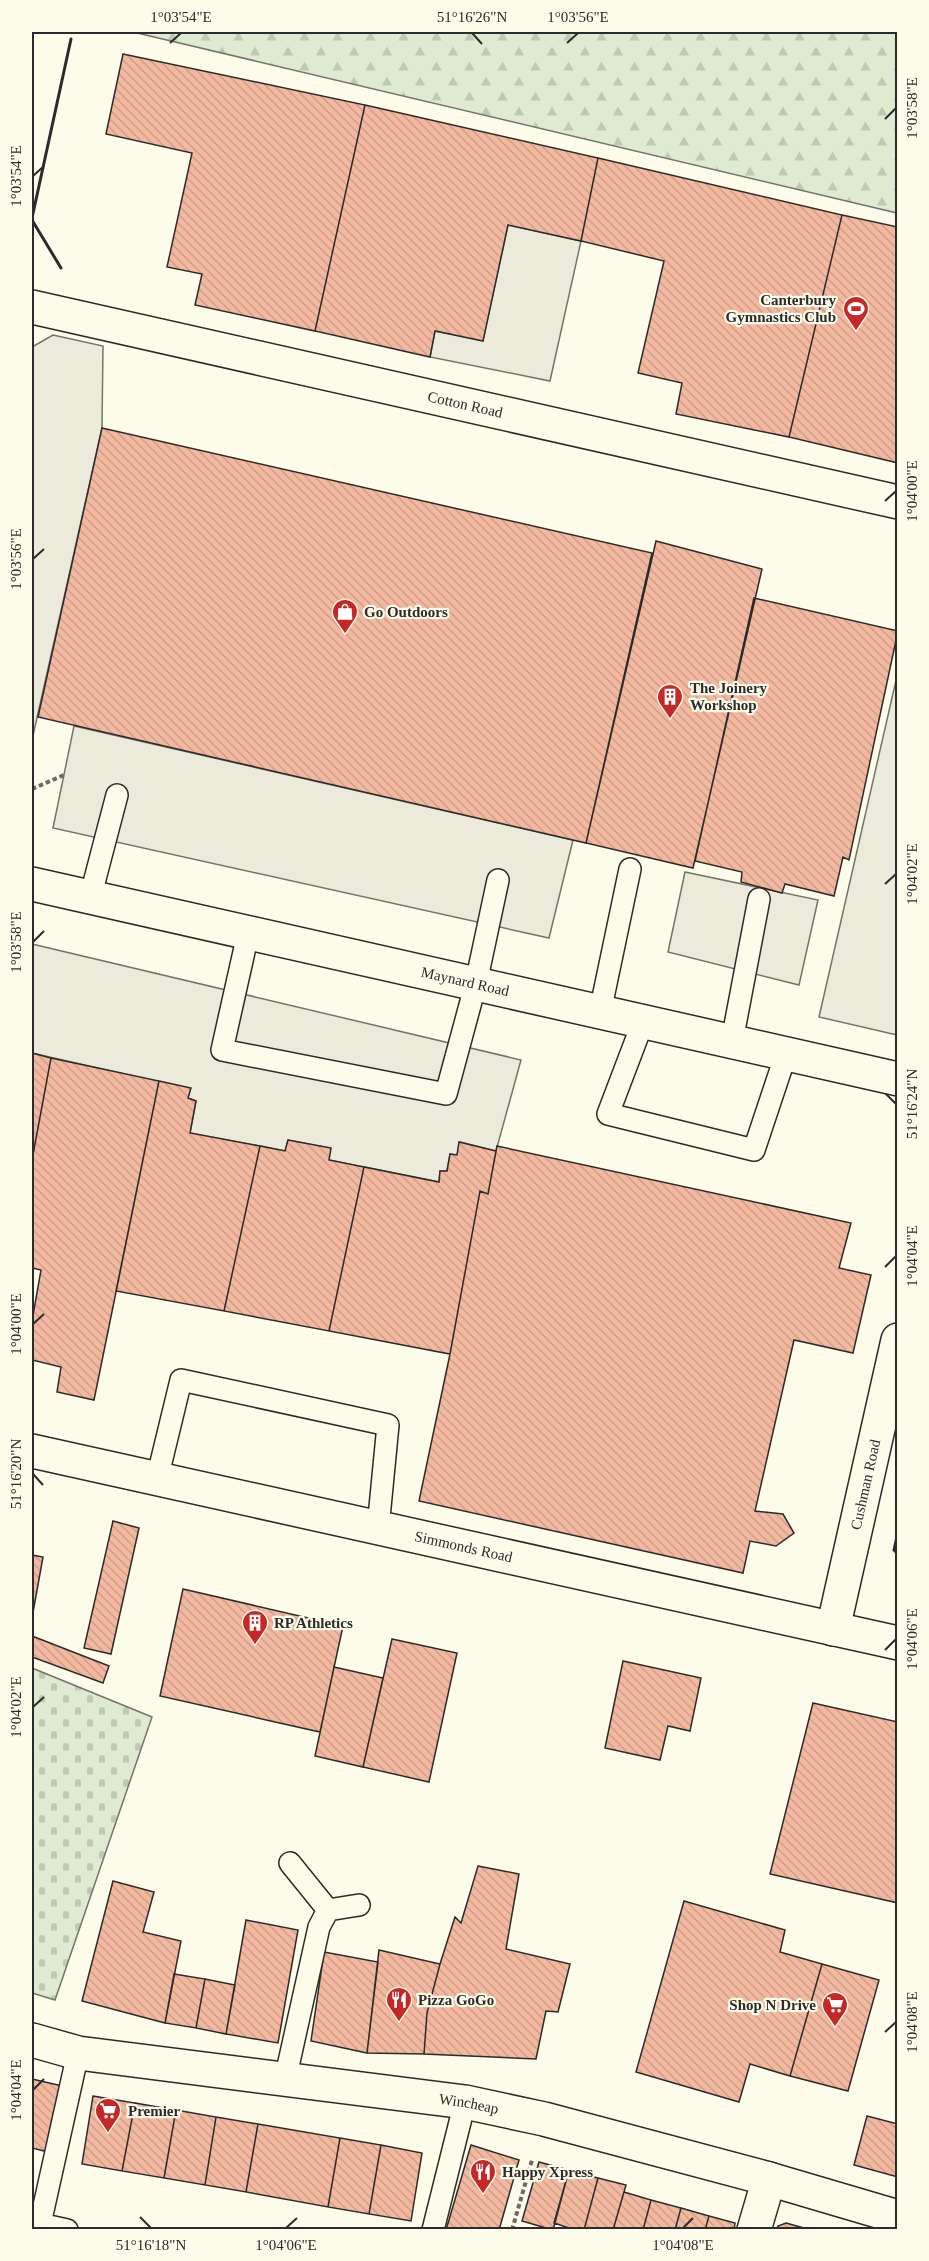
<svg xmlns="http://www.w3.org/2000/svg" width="929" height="2261" font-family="Georgia,serif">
	<defs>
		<pattern id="forest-firs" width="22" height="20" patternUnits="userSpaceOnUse" patternTransform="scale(1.5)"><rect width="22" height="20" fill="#deebd1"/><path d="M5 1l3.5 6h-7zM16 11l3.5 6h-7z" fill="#bfcab4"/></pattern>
		<pattern id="cemetery-stones" width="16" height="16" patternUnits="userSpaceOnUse" patternTransform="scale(1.5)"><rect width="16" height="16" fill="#deebd1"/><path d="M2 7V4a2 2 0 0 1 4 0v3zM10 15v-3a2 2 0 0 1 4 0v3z" fill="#bfcab4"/></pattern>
		<pattern id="building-back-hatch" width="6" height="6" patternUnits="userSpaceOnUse" patternTransform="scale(1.5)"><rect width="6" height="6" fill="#f2b8a0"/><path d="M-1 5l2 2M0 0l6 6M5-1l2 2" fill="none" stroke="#d09e8a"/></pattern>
	</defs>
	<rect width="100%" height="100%" fill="#fdfbea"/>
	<path fill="url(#forest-firs)" stroke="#74746e" stroke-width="1.5" d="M133 32H897V213Z"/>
	<path fill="url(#cemetery-stones)" stroke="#74746e" stroke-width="1.5" d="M32 1668 152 1717 55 2000 32 1993Z"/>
	<path fill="#eceadb" stroke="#74746e" stroke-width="1.5" d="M508 225 581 241 550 381 430 357 435 331 483 340Z
		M53 335 103 346 102 428 32 740V347Z
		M897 676 898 1035H897L819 1017Z
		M74 726 573 840 549 938 53 828Z
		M685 872 818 900 799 985 668 952Z
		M32 944 521 1060 496 1151 460 1142 457 1155 450 1154 447 1171H440L439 1182 329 1160 330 1148 288 1140 285 1151 190 1133 196 1101 188 1098 190 1089 32 1053Z"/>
	<path fill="url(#building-back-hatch)" stroke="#2b2b2b" stroke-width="1.5" d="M123 54 365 105 315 331 195 305 202 274 167 267 192 153 106 134Z
		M365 105 598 158 581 241 508 225 483 341 435 331 430 357 315 331Z
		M598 158 842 215 789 437 676 414 682 383 638 373 664 261 581 241Z
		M842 215 898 227V463L789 437Z
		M102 428 652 553 586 843 38 717Z
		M656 541 762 569 693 868 586 843Z
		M754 598 898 631 849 860 843 857 834 896 785 884 782 893 741 882 742 872 695 861Z
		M32 1053 51 1058 32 1160Z
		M51 1058 159 1081 94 1400 57 1392 61 1367 32 1360V1321L41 1270 32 1268V1160Z
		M159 1081 191 1088 188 1098 196 1101 190 1133 260 1146 224 1311 116 1291Z
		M288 1140 331 1148 329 1160 364 1167 329 1331 224 1311 260 1146 285 1151Z
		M459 1142 496 1151 488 1194 480 1191 450 1354 329 1331 364 1167 439 1182 440 1171H447L450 1154 457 1155Z
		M497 1146 851 1223 839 1268 871 1275 853 1353 794 1340 755 1511 783 1514 794 1533 776 1546 750 1541 743 1573 419 1501 450 1354 480 1191 488 1194Z
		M113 1521 139 1528 111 1654 84 1648Z
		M32 1555 43 1557 32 1618Z
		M183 1589 343 1626 320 1732 160 1696Z
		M32 1636 109 1666 103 1683 32 1657Z
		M392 1639 457 1653 429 1782 363 1767Z
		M623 1661 701 1678 690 1731 668 1726 660 1760 605 1748Z
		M334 1667 383 1678 363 1767 315 1756Z
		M813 1703 898 1722V1903L770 1874Z
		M478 1866 519 1874 506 1949 570 1964 558 2012 546 2011 536 2059 424 2054 427 2013 440 1964 455 1917 461 1923Z
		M113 1881 154 1892 143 1932 181 1941 165 2023 82 2001Z
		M684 1901 785 1930 780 1952 822 1964 790 2076 750 2064 739 2102 636 2072Z
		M246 1920 298 1930 278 2043 226 2034Z
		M379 1950 440 1964 427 2013 424 2054 367 2053Z
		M324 1952 378 1962 367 2053 311 2041Z
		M822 1964 879 1980 848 2091 790 2076Z
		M174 1974 205 1979 196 2028 165 2023Z
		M205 1979 235 1985 226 2034 196 2028Z
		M32 2079 67 2087 52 2153 32 2148Z
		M93 2096 135 2103 122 2171 82 2164Z
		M135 2103 176 2110 164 2178 122 2171Z
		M176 2110 216 2117 205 2185 164 2178Z
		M867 2116 898 2124V2177L854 2165Z
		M216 2117 258 2124 246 2192 205 2185Z
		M258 2124 340 2138 328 2207 246 2192Z
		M340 2138 381 2145 369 2214 328 2207Z
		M381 2145 422 2153 411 2221 369 2214Z
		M471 2145 519 2160 499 2230H446Z
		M539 2162 569 2170 553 2230 522 2221Z
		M569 2170 598 2178 584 2230H575L554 2223Z
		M598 2178 626 2185 613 2230H584Z
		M624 2192 651 2200 643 2230H613Z
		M651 2200 681 2208 675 2230H643Z
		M681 2208 709 2216 705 2230H675Z
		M709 2216 735 2223 734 2230H705Z
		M786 2223 811 2230H777L778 2226Z"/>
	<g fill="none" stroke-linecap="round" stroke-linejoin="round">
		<defs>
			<path id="service" d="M90 898 117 795
				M248 934 222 1050 446 1094 476 983 498 880
				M600 1012 630 869
				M643 1022 608 1114 754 1150 786 1054
				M732 1041 759 899
				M157 1479 181 1380 388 1425 378 1528
				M290 1863 328 1910
				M285 2080 319 1927 328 1910 359 1905
				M67 2230 40 2224 78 2053
				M433 2230 465 2102"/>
			<g id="minor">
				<path id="s1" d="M32 307 898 502"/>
				<path id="s2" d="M32 884 898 1079"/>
				<path id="s3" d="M32 1451 898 1643"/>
				<path id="s4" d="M833 1629 898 1340"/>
				<path d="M754 2230 769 2179"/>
			</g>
			<g id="trunk">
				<path id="s5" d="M32 2040 78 2053 465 2102 544 2119 769 2179 898 2217"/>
			</g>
		</defs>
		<use href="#service" stroke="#2b2b2b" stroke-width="24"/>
		<use href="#minor" stroke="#2b2b2b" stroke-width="36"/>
		<use href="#trunk" stroke="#2b2b2b" stroke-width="36"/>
		<path stroke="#6a6964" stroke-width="4" stroke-dasharray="4.5 3" stroke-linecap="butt" d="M32 789 64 775
			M512 2230 532 2160"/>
		<use href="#service" stroke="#fdfbea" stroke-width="21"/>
		<use href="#minor" stroke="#fdfbea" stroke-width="33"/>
		<use href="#trunk" stroke="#fdfbea" stroke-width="33"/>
		<path stroke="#2b2b2b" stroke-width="3" d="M32 218 71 39
			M32 220 61 268
			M898 1532 894 1550 898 1554"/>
	</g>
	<path fill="none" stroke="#2b2b2b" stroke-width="2" d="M472 33 482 44M170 43 181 33M567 43 578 33M885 119 896 108M33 176 44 166M885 501 896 491M33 559 44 549M885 884 896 874M33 942 44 931M886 1094 896 1104M885 1267 896 1256M33 1324 44 1314M33 1474 43 1485M885 1650 896 1639M33 1707 44 1697M885 2032 896 2022M33 2090 44 2079M140 2217 151 2228M286 2228 297 2218M683 2228 693 2218"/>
	<defs>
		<symbol id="stadium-pin" viewBox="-11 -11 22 30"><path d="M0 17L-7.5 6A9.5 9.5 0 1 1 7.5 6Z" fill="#c62828" stroke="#fdfbea"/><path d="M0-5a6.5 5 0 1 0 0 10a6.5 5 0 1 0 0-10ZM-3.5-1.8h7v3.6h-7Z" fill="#fff"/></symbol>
		<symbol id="shop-pin" viewBox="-11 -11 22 30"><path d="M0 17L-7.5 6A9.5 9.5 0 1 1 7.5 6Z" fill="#c62828" stroke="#fdfbea"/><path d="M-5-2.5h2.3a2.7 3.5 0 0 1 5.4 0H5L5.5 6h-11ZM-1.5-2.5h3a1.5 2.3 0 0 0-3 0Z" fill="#fff"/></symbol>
		<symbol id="building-pin" viewBox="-11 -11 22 30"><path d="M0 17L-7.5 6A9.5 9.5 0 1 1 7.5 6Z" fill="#c62828" stroke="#fdfbea"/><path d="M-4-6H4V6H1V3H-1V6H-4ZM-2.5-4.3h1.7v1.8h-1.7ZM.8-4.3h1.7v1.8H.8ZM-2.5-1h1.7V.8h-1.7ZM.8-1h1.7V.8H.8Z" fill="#fff"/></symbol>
		<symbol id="restaurant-pin" viewBox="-11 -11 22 30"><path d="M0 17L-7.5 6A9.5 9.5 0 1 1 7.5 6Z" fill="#c62828" stroke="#fdfbea"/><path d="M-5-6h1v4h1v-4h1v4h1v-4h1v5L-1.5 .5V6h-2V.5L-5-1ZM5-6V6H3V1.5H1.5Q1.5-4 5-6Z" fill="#fff"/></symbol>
		<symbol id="supermarket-pin" viewBox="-11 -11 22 30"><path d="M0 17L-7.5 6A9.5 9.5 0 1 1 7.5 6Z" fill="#c62828" stroke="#fdfbea"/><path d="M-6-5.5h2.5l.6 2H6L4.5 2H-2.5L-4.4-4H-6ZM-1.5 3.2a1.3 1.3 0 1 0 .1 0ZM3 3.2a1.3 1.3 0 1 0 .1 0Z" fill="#fff"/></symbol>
	</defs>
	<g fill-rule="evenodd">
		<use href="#stadium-pin" x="841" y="294" width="30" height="40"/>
		<use href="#shop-pin" x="330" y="597" width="30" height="40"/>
		<use href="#building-pin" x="655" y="682" width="30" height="40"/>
		<use href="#building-pin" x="240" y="1608" width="30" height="40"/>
		<use href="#restaurant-pin" x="384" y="1985" width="30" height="40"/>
		<use href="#supermarket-pin" x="820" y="1990" width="30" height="40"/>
		<use href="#supermarket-pin" x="93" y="2096" width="30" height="40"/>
		<use href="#restaurant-pin" x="468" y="2157" width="30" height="40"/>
	</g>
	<g text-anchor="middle" stroke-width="4.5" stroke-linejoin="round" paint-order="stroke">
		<g font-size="15" font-weight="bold" fill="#2b2b2b" stroke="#fdfbea" text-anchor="start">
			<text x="836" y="305" text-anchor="end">Canterbury<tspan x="836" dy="17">Gymnastics Club</tspan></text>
			<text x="364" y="617">Go Outdoors</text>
			<text x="690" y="693">The Joinery<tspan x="690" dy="17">Workshop</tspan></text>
			<text x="274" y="1628">RP Athletics</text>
			<text x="418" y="2005">Pizza GoGo</text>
			<text x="816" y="2010" text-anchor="end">Shop N Drive</text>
			<text x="128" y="2116">Premier</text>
			<text x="502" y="2177">Happy Xpress</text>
		</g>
		<g font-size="15" fill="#2b2b2b" stroke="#fdfbea">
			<text dy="5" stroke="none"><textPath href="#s1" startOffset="444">Cotton Road</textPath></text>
			<text dy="5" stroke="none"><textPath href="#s2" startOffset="444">Maynard Road</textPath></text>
			<text dy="5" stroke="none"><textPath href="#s4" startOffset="148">Cushman Road</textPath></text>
			<text dy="5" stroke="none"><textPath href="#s3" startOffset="442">Simmonds Road</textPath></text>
			<text dy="5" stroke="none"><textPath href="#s5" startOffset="442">Wincheap</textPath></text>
		</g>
	</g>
	<rect width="929" height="2261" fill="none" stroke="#fdfbea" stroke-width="66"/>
	<rect x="33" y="33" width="863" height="2195" fill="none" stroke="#2b2b2b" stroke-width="2"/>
	<g font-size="15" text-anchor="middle" fill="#2b2b2b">
		<text x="181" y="22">1°03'54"E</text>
		<text x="472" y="22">51°16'26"N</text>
		<text x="578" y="22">1°03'56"E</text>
		<text transform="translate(912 108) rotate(-90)" y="5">1°03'58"E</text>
		<text transform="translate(16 176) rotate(-90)" y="5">1°03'54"E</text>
		<text transform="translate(912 491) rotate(-90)" y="5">1°04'00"E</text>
		<text transform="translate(16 559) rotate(-90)" y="5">1°03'56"E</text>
		<text transform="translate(912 874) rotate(-90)" y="5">1°04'02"E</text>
		<text transform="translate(16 942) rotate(-90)" y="5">1°03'58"E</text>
		<text transform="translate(912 1104) rotate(-90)" y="5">51°16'24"N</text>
		<text transform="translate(912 1256) rotate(-90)" y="5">1°04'04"E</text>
		<text transform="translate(16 1324) rotate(-90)" y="5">1°04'00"E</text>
		<text transform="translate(16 1474) rotate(-90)" y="5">51°16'20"N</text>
		<text transform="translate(912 1639) rotate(-90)" y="5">1°04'06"E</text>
		<text transform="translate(16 1707) rotate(-90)" y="5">1°04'02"E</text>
		<text transform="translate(912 2022) rotate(-90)" y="5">1°04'08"E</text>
		<text transform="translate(16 2090) rotate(-90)" y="5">1°04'04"E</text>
		<text x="151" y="2250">51°16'18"N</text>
		<text x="286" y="2250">1°04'06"E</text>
		<text x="683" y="2250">1°04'08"E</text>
	</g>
</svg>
